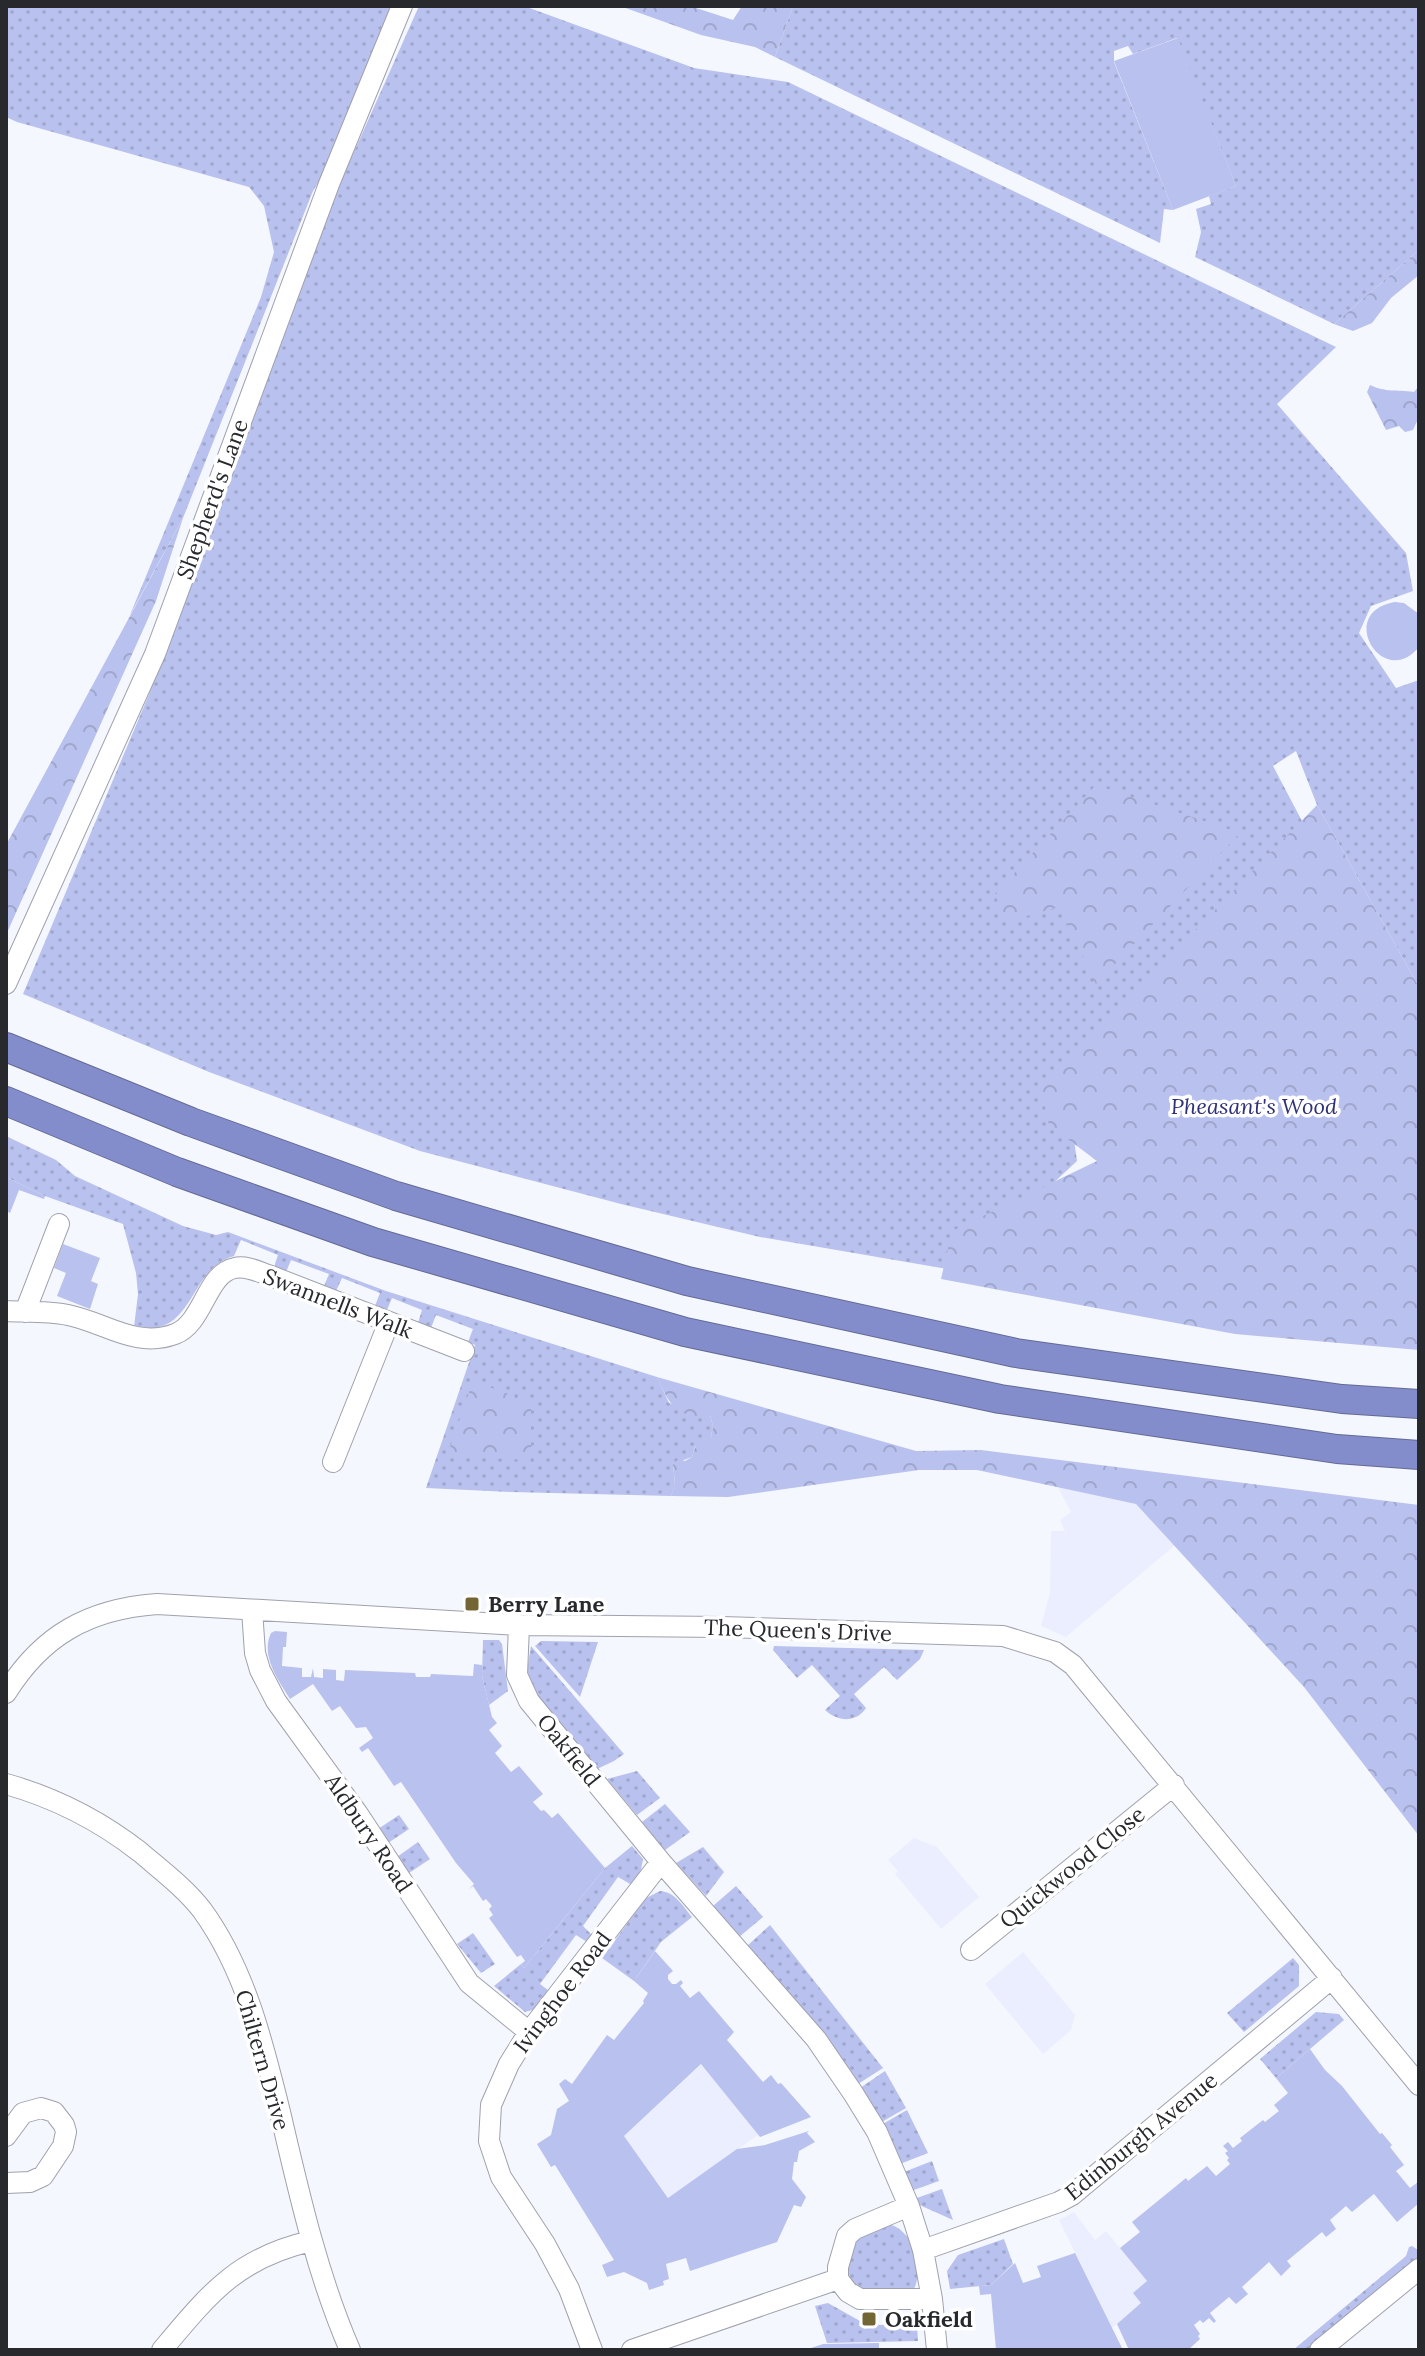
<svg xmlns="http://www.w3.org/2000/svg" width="1425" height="2356" font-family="Lora,serif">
	<defs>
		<pattern id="grass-dots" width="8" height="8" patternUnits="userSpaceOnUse" patternTransform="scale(2)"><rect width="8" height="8" fill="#b9c1ee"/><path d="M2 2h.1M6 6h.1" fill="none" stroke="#9fa6cc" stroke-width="1.8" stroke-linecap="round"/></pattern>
		<pattern id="forest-crowns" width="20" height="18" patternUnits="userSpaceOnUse" patternTransform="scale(2)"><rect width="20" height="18" fill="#b9c1ee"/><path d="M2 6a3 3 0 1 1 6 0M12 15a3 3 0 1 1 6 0" fill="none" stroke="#9fa6cc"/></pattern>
	</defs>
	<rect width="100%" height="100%" fill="#f5f7fe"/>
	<path fill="#ebeefe" d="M1058 1487 1136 1504 1174 1546 1066 1637 1041 1626 1050 1593 1051 1531H1065L1060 1520 1071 1512Z
		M914 1838 937 1847 979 1897 941 1929 895 1874 898 1871 888 1860Z
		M1023 1952 1075 2015 1071 2030 1043 2054 985 1984Z
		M702 2064 758 2135 669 2198 624 2136Z
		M1074 2212 1095 2240 1106 2231 1147 2281 1142 2303 1112 2328 1059 2220Z"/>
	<path fill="url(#grass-dots)" d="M6 6H392L322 177 313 191 183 518 130 615 261 297 274 252 264 206 249 187 17 122 6 117Z
		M419 6H524L694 68 788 82 1336 347 1277 404 1406 553 1413 591 1371 606 1359 633 1396 688 1419 680V987L1317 805 1296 751 1273 766 1302 821 1045 1088 1070 1111 1077 1161 959 1271 760 1237 621 1204 420 1151 209 1072 23 994 150 692 204 543 257 407 337 190Z
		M793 6H1419V250L1334 324 1195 257 1201 232 1196 209 1211 204 1209 196 1236 186 1177 38 1133 54 1128 46 1114 51V62L1173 210 1164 209 1160 243 775 57Z
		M6 1136 56 1160 75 1176 183 1226 216 1235 228 1232 386 1291 657 1377 669 1403 710 1415 713 1426 711 1437 695 1447 692 1457 673 1464 675 1485 671 1496 512 1492 426 1488 475 1345 468 1342 473 1329 436 1315 431 1328 418 1323 422 1310 392 1298 387 1310 375 1306 380 1293 342 1278 336 1291 324 1286 329 1274 291 1260 286 1272 274 1267 278 1255 241 1240 234 1256C187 1269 195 1340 134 1327L138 1294 136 1273 123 1224 45 1196 6 1177Z
		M483 1640H499L502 1644 508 1691 489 1705 482 1676Z
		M541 1641 598 1642 580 1697 535 1646Z
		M531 1646 624 1754 614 1761 597 1769 536 1697 527 1670Z
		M774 1646 924 1650 920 1659 897 1680 884 1667 854 1694 866 1708C856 1723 838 1722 825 1710L840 1696 812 1665 797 1678 773 1650Z
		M637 1771 660 1798 637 1815 607 1779Z
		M665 1804 690 1832 665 1850 642 1822Z
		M399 1815 409 1829 388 1843 378 1829Z
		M418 1842 430 1859 409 1873 397 1857Z
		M632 1846 643 1859 641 1870 632 1885 618 1877 583 1926 592 1935 587 1942 576 1935 540 1984 553 1994 536 2009 525 2012 494 1986 521 1964 524 1968 605 1868Z
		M703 1847 724 1872 706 1896 676 1863Z
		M736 1886 763 1917 739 1937 713 1906Z
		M660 1891C675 1892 682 1905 692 1917L661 1942 634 1981 602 1958 646 1898Z
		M770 1925 883 2068 858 2084 747 1946Z
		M473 1933 495 1964 481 1973 457 1944Z
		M1293 1958 1299 1965V1986L1244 2032 1227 2013Z
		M1316 2012 1339 2014 1344 2020 1276 2078 1260 2059Z
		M885 2071 906 2108 880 2123 860 2088Z
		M907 2110 928 2153 900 2164 881 2125Z
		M932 2161 939 2181 911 2191 904 2172Z
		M942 2189 953 2220 915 2203 914 2199Z
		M888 2224C914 2229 925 2271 913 2291 898 2291 875 2297 862 2291 843 2282 844 2250 859 2236 867 2230 879 2228 888 2224Z
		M1004 2239 1013 2264 991 2285 950 2289 947 2271 958 2255Z
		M1412 2246 1418 2250V2260L1313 2350H1293L1406 2256 1409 2247Z
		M828 2303 860 2321 859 2326 866 2329 868 2324C885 2327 901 2321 917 2326L918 2341 827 2343 815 2306Z"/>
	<path fill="url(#forest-crowns)" d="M620 6H690L733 20 742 6H793L775 57 755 47 701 35Z
		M1419 250V275L1391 298 1372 323 1353 331 1334 324Z
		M1370 385C1386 393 1396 389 1414 392L1419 386V417L1413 430 1405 432 1399 426 1386 430 1367 392Z
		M183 518 156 601 6 935V845Z
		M1096 785 1240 833 1096 984 1059 907 1005 922 995 894Z
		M1317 805 1419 987V1350L1235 1334 941 1279 952 1231 1097 1161 1049 1125 1041 1089Z
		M657 1377 916 1451 981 1450 1419 1505V1836L1304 1687 1136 1504 977 1470H919L728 1497 671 1496 675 1484 673 1464 679 1459 685 1461 692 1457C695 1446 698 1439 711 1437L713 1426 710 1415C677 1420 669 1404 657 1377Z
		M473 1381 531 1402V1460L489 1458 448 1453Z"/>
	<path fill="#b9c1ee" d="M1178 38 1236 186 1173 210 1114 61Z
		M1395 602 1404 603 1419 614V647C1383 691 1335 612 1395 602Z
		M6 1177 45 1196 44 1199 19 1190 10 1213 6 1211Z
		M63 1244 100 1258 91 1281 98 1284 90 1309 57 1296 66 1273 54 1268Z
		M275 1631 287 1632 286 1647H283L282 1666 302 1668V1677H311L313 1668 314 1677 323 1678V1669L336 1670V1680L344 1681 345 1670 415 1673 416 1677H430L431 1674 473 1676 474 1664 482 1665V1676L492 1717 497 1723 489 1730 502 1746 495 1753 511 1772 519 1766 543 1794 533 1802 541 1811 544 1810 552 1818 558 1813 605 1868 524 1968 521 1964 525 1961 521 1955 517 1957 489 1918 493 1915 489 1909 492 1906 486 1899 483 1901 473 1886 468 1890 474 1884 456 1863 401 1782 394 1786 368 1748 362 1752 359 1748 373 1738 366 1727 356 1728 340 1706 332 1711 313 1684 290 1699C279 1681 260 1656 271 1633Z
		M655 1951 673 1971 668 1975V1979L672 1984H676L681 1980 683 1983 680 1986 690 1998 699 1991 734 2032 727 2040 763 2082 771 2075 778 2084 781 2083 811 2117 760 2137 701 2064 624 2136 668 2198 737 2149 765 2145 809 2131 807 2133 815 2142 799 2151 797 2162H794L792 2179 806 2197 801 2207 794 2205 777 2242 690 2271 686 2258 666 2264 669 2279 663 2281 664 2285 649 2290 647 2283 624 2272 607 2277 602 2265 614 2260 555 2165 551 2167 537 2144 551 2135 557 2109 569 2101 559 2084 565 2079 572 2084 607 2035 614 2040 644 2003 643 2001 648 1993 634 1981Z
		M1310 2049 1325 2070 1342 2086 1380 2134 1382 2133 1392 2145 1390 2147 1404 2165 1396 2171 1410 2188 1418 2182 1419 2184V2203L1397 2222 1374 2194 1352 2212 1346 2206 1330 2220 1336 2229 1326 2237 1322 2232 1287 2261 1291 2266 1281 2276 1269 2262 1242 2287 1248 2294 1236 2304 1229 2297 1210 2313 1216 2321 1214 2323 1209 2318 1203 2323 1200 2320 1194 2325 1200 2334 1198 2336 1200 2339 1188 2350H1129L1117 2324 1141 2303 1133 2293 1147 2281 1120 2248 1140 2232 1132 2222 1186 2178 1188 2181 1207 2166 1216 2176 1230 2164 1227 2160 1229 2158 1225 2153 1228 2151 1223 2146 1228 2142 1233 2148 1242 2141 1240 2138 1263 2120 1265 2122 1279 2111 1274 2105 1288 2093 1276 2078Z
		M1075 2253 1123 2350H996L991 2294 980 2295 979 2286 991 2285 1015 2263 1023 2283 1041 2277 1037 2266Z
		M879 2343V2350H805L823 2344Z"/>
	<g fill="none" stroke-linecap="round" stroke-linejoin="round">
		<defs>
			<path id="minor" d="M6 984 155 654 329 184 402 6
				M6 1311C26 1312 48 1311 68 1315 104 1322 136 1349 175 1334 204 1323 206 1273 235 1268 247 1265 261 1273 271 1276L464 1351
				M25 1312 59 1224
				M333 1462 389 1322
				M252 1610 255 1653 260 1670 276 1701 358 1814 469 1983 529 2032
				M519 1625 517 1675 529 1701 661 1862 816 2039 853 2093 877 2132 909 2206 923 2250 932 2299 937 2350
				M6 1693C42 1635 89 1609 157 1604L519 1625 722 1627 1003 1636 1055 1652 1073 1665 1419 2085
				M6 1784C56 1798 99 1820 140 1852 161 1870 185 1888 202 1910 245 1969 263 2043 280 2112 299 2193 317 2274 350 2350
				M971 1950 1174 1785
				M6 2136 23 2113 41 2108 54 2112 64 2125 66 2132 63 2146 43 2176 30 2182 6 2183
				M909 2206 855 2229 847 2236 838 2267V2279L848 2292 860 2299H932
				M923 2250 1059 2202 1072 2195 1332 1978
				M162 2350C209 2294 237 2258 311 2241
				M592 2350 569 2289 545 2244 501 2177 489 2141 491 2105 509 2064 529 2032 661 1862
				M632 2350 838 2279
				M1320 2350 1419 2269"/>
			<path id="highway" d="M6 1047 191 1122 396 1196 687 1281 1016 1353 1342 1399 1419 1404
				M6 1101 177 1172 373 1242 685 1332 1000 1399 1337 1449 1419 1455"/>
		</defs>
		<use href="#minor" stroke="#9fa1ad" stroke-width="22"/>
		<use href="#highway" stroke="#646a94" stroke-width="30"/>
		<use href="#minor" stroke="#fff" stroke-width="20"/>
		<use href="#highway" stroke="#848dcc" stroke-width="28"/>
	</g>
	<g fill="#726734" stroke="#fff" stroke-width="3">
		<rect x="464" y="1596" width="16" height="16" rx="4"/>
		<rect x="861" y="2311" width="16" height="16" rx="4"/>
	</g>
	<g text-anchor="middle" stroke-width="7" stroke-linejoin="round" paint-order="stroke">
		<g font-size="22" fill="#28292d" stroke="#fff">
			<text transform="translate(212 499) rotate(-70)" y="8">Shepherd's Lane</text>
			<text transform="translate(338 1303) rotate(21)" y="8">Swannells Walk</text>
			<text transform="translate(798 1630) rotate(2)" y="8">The Queen's Drive</text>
			<text transform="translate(569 1750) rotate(51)" y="8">Oakfield</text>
			<text transform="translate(369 1833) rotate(56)" y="8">Aldbury Road</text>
			<text transform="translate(1072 1867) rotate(-39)" y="8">Quickwood Close</text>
			<text transform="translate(562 1992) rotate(-53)" y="8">Ivinghoe Road</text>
			<text transform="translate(263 2060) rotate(74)" y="8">Chiltern Drive</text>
			<text transform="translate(1141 2136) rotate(-39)" y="8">Edinburgh Avenue</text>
		</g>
		<g font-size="22" font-style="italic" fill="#2e3177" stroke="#fff">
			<text x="1254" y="1114">Pheasant's Wood</text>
		</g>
		<g font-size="22" font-weight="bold" fill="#28292d" stroke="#fff" text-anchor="start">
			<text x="488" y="1612">Berry Lane</text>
			<text x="885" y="2327">Oakfield</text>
		</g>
	</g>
	<rect width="1425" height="2356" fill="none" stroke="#28292d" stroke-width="16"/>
</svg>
